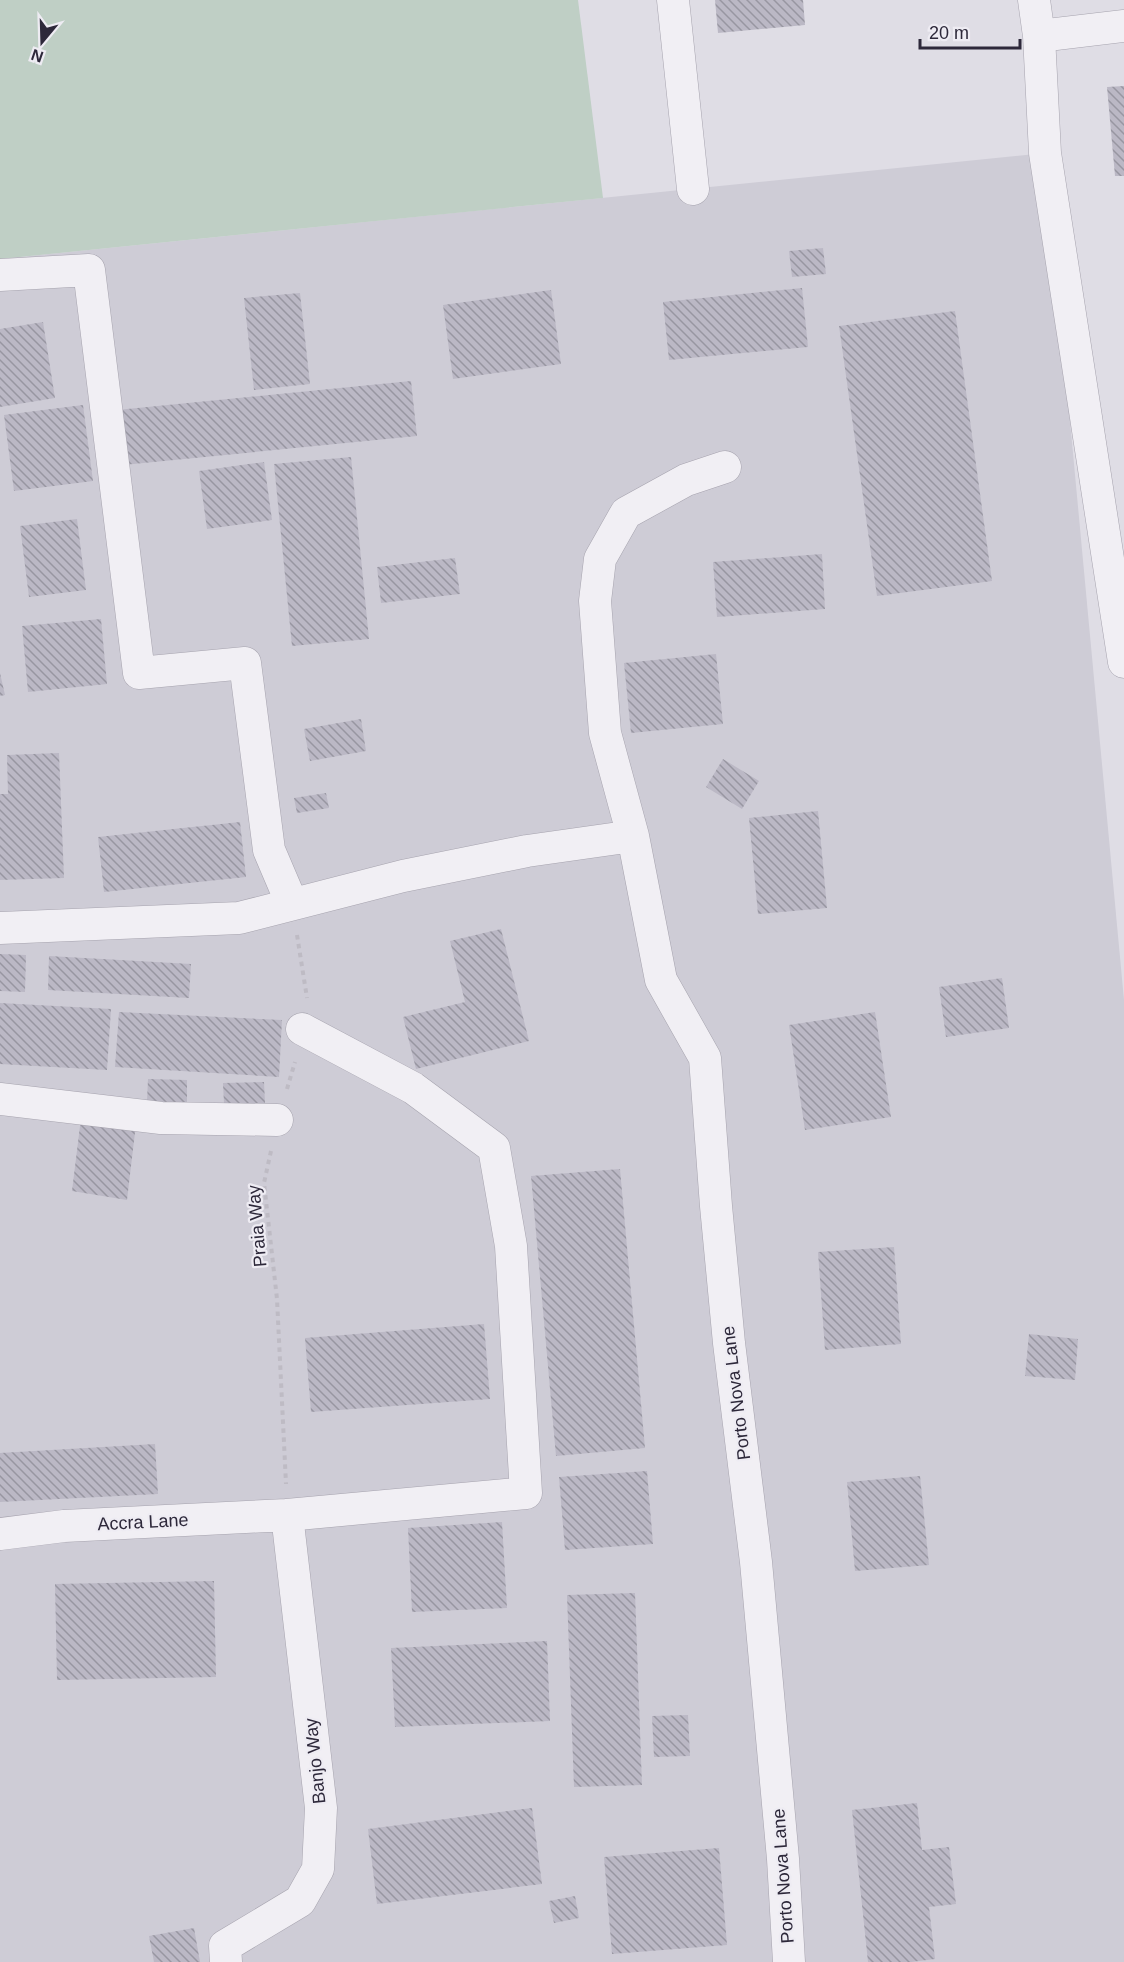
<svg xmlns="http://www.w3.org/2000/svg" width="1124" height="1962" font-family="Helvetica,sans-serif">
	<defs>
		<pattern id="building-back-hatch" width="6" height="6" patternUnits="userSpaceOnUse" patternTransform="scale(1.5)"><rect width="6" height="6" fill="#bbb8c5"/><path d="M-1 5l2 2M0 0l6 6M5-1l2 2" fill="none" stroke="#9896a1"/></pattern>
	</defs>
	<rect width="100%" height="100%" fill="#dfdde5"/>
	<path fill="#ceccd6" d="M1045 153 1124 1000V1962H0V259Z"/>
	<path fill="#bfcfc5" d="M0 0H578L603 198 0 259Z"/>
	<path fill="url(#building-back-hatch)" d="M715 0H803L805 25 718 33Z
		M1124 86V176H1115L1107 87Z
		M823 248 826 274 792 277 789 251Z
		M802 288 808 347 669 360 663 302Z
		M551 290 561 364 453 379 443 305Z
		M300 293 310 384 254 390 244 298Z
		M955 311 992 581 877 596 839 326Z
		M43 322 55 398 0 407V329Z
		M411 381 417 436 123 465 117 410Z
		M83 405 93 481 14 491 4 415Z
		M351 457 369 639 292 646 274 464Z
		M264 462 272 520 207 529 199 471Z
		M77 519 86 590 29 597 20 526Z
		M822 554 825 609 717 617 713 562Z
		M455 558 460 594 381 603 377 567Z
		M101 619 107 684 28 692 22 626Z
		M716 654 723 724 631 733 624 663Z
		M0 673 5 695 0 696Z
		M361 719 366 751 310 761 304 729Z
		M59 753 64 878 0 880V794H8L7 755Z
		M723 759 759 781 742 809 706 787Z
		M326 793 329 808 297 813 294 798Z
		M818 811 827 908 758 914 749 818Z
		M240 822 246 877 104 892 98 837Z
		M501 929 529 1041 416 1069 403 1017 465 1002 450 941Z
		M0 954 26 955 25 992 0 991Z
		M49 956 191 964 189 998 48 990Z
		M1002 978 1009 1028 946 1037 939 987Z
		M0 1003 111 1009 107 1070 0 1064Z
		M119 1012 282 1020 279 1077 115 1067Z
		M875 1012 891 1117 805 1130 789 1025Z
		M148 1079 187 1080V1103L147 1101Z
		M264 1082 265 1103 224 1104 223 1083Z
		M81 1118 136 1124 127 1200 72 1191Z
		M620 1169 645 1448 556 1456 531 1176Z
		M894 1247 901 1344 825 1350 818 1252Z
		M484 1324 490 1399 311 1412 305 1338Z
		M1029 1334 1078 1339 1075 1380 1025 1376Z
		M155 1444 158 1494 0 1502V1453Z
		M647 1471 653 1544 565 1550 559 1477Z
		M920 1476 929 1565 855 1571 847 1482Z
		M502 1522 507 1608 412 1612 408 1528Z
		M214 1581 216 1677 57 1680 55 1584Z
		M635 1593 642 1785 574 1787 567 1595Z
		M547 1641 550 1721 395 1727 391 1648Z
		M688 1715 690 1756 654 1757 652 1716Z
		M917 1803 922 1850 949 1847 956 1904 929 1907 935 1959 911 1962H868L852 1810Z
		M532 1808 542 1884 377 1904 368 1829Z
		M719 1848 727 1945 612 1954 604 1857Z
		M575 1896 579 1918 554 1923 549 1901Z
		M194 1928 200 1962H154L149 1936Z"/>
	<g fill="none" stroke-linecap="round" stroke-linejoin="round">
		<defs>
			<path id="minor" d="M673 0 693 189
				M1034 0 1039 36 1045 153 1124 662
				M1039 36 1124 26
				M0 275 89 270 139 673 245 663 269 850 292 904
				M725 467 686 480 626 513 600 559 595 601 605 733 633 836 661 980 705 1058 716 1206 729 1343 756 1562 783 1859 789 1962
				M0 928 239 918 403 876 527 851 633 836
				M0 1099 161 1118 277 1120
				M0 1534 64 1526 287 1515 526 1493 511 1246 494 1148 413 1088 302 1029
				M226 1962 225 1946 300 1901 318 1869 321 1808 287 1515"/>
		</defs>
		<use href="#minor" stroke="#a6a3ae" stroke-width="33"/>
		<path stroke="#bebbc4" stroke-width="4" stroke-dasharray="4.5 4.5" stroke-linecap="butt" d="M297 935 307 998
			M287 1089 295 1062
			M271 1151 264 1183 277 1299 286 1484"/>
		<use href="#minor" stroke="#f1eff4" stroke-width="32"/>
	</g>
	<g text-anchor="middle" stroke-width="4.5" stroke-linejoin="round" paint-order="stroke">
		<g font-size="18" fill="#2d283a" stroke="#eeecf3">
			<text transform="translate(257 1226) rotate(-95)" y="6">Praia Way</text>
			<text transform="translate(736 1393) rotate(-97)" y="6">Porto Nova Lane</text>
			<text transform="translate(143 1522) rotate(-3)" y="6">Accra Lane</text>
			<text transform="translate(315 1761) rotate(-96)" y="6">Banjo Way</text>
			<text transform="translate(783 1876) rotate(-94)" y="6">Porto Nova Lane</text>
		</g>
	</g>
	<g transform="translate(42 42) rotate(199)" stroke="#eeecf3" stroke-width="4.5" paint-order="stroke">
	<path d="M0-4.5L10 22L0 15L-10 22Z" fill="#2d283a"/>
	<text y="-9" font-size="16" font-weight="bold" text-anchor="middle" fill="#2d283a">N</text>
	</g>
	<path d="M920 39v9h100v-9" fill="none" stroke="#2d283a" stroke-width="3"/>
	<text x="929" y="39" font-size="18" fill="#2d283a" stroke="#eeecf3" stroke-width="4.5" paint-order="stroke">20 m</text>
</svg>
